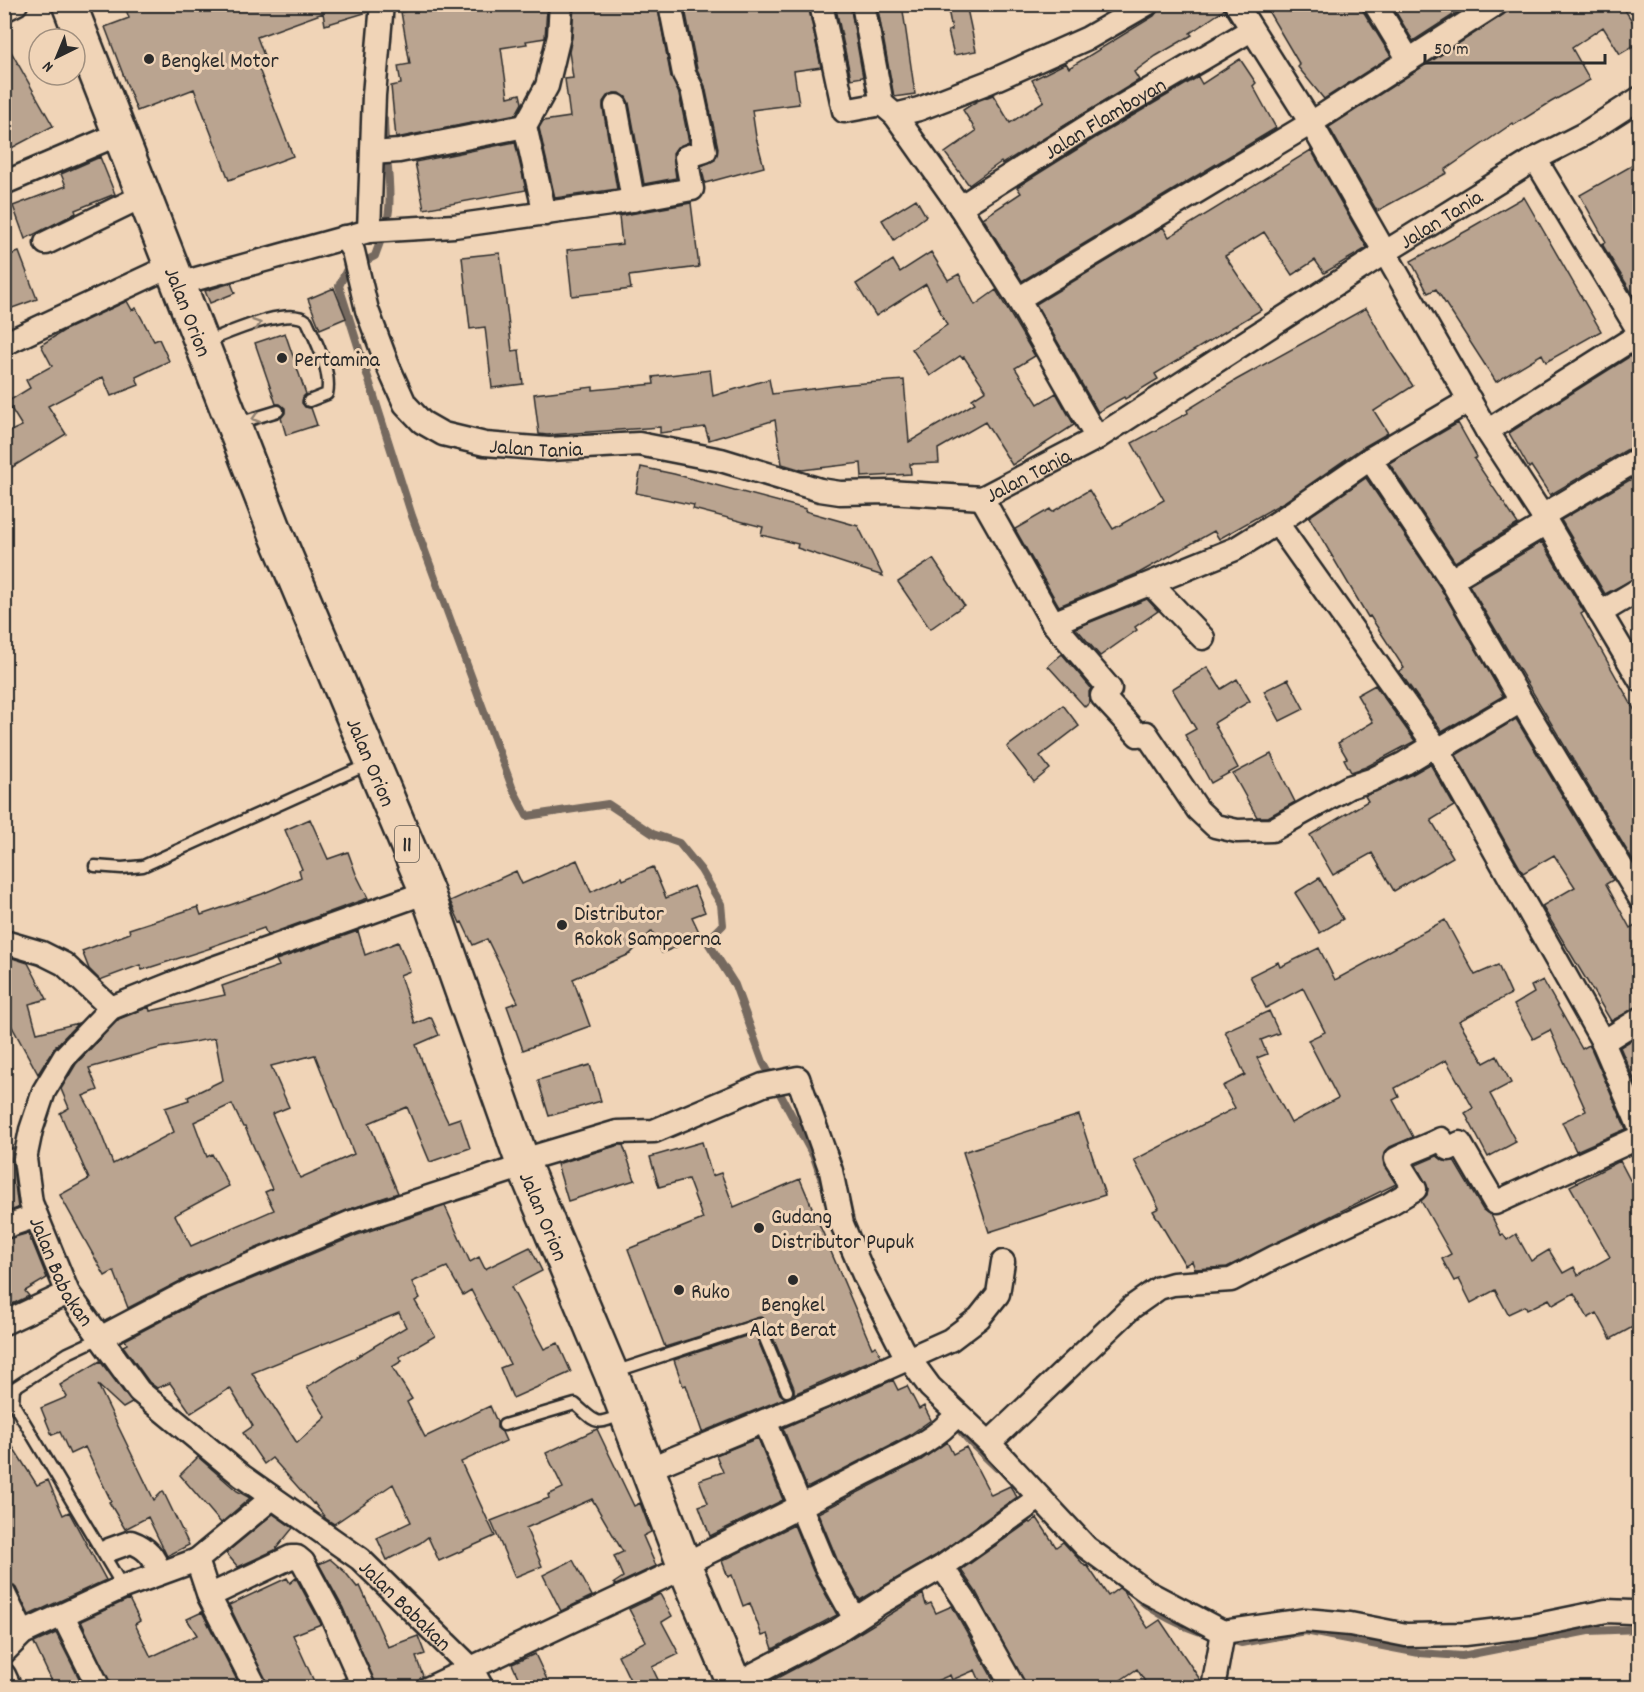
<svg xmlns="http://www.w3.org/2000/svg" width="1644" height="1692" font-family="Dekko,sans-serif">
	<rect width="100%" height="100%" fill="#f0d4b7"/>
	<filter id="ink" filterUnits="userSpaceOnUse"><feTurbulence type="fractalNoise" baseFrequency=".0167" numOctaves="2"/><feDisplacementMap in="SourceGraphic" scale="12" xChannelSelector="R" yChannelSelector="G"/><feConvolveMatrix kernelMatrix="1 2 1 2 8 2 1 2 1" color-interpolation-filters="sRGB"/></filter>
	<g filter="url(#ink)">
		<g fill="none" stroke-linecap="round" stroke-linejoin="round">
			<path stroke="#74695f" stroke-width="8" d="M384 119C384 149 392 180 389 210 388 225 380 241 375 256L346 271 339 286 412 516 512 787 527 816 608 804 653 834 679 843 701 870 721 904 723 925 707 941 735 985 763 1062 814 1157 824 1186
				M957 1427 970 1442 997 1468
				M1138 1598C1156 1614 1184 1627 1207 1634
				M1227 1639 1241 1643 1305 1631 1419 1653 1462 1656 1588 1631 1640 1629"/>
		</g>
		<path fill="#baa490" stroke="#2b2b2b" stroke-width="1.5" fill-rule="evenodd" d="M124 4H368V12L325 25 323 13 257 37 266 61 257 64 293 156 229 180 194 89 137 111 105 27 129 18Z
			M455 4H494L495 9 521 6 522 11 547 8 545 38 526 41 527 44 501 48 508 97 520 94 522 103 516 114 396 138 391 86 401 84 398 66 410 64 401 12Z
			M574 4H657L671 77 679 94 689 142 677 147 673 153 676 178 644 184 629 103 626 97 620 93H614L607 96 603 102V108L617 189 555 198 539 128 543 121 570 117 565 79 573 78 569 52 572 37Z
			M684 4H808L821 67 794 71 799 104 752 110 756 137 764 167 705 183 701 166 715 160 718 148 705 86 697 69Z
			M835 4H850L863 77 851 79Z
			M877 4H902L915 94 894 97Z
			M947 4H966L976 51 954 55 948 31 952 30Z
			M1160 4H1223L1224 10 1190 33 1192 35 1156 56 1134 72 1139 80 1002 164 1001 162 969 185 945 153 976 131 963 110 977 101 993 95 1010 123 1044 101 1032 80 1066 63 1069 68 1154 16 1158 11Z
			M1264 4H1362L1363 11 1391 56 1324 99 1298 67 1300 65Z
			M1391 4H1457L1461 10 1413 41Z
			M1509 4H1621L1640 33V42L1620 54 1603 27 1572 48 1590 80 1551 102 1514 125 1513 123 1445 170 1447 173 1377 211 1329 127 1503 15 1508 11Z
			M4 39 53 126 4 152Z
			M1240 59 1256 83 1253 86 1276 128 1022 281 983 218 1021 193 1017 187 1095 138 1198 77 1202 84Z
			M515 142 526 190 424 209 415 162Z
			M1311 150 1367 248 1324 273 1315 260 1292 275 1264 232 1225 256 1261 310 1155 374 1158 379 1125 399 1124 397 1098 412 1036 304 1163 227 1169 237Z
			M100 157 115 194 75 210 76 213 25 239 13 206 66 186 61 174Z
			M1640 161V306L1602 244 1606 242 1580 195Z
			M1524 197 1601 331 1546 362 1542 354 1496 382 1436 289 1428 293 1411 261 1470 229V228Z
			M916 199 926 216 894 240 882 220Z
			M691 203 699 267 629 276 631 289 572 296 567 250 622 244 619 216Z
			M19 252 37 299 4 311V257Z
			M931 252 948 280 959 274 975 305 996 290 1035 356 1015 368 1038 404 1056 393 1074 425 1012 465 985 422 938 449 939 463 910 464 911 474 862 477 861 463 802 470 782 464 775 420 709 440 705 427 660 433V427L547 435 539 434 534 394 593 387V390L654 384 653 377 710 370 713 396 769 379 772 394 851 384 904 380 909 442 975 403 972 399 986 390 964 357 962 358 960 356 930 376 912 349 947 325 926 284 876 316 856 284 893 260 900 272Z
			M500 253 512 351 519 350 523 384 492 388 485 327 470 329 462 257Z
			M231 283 235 293 210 303 205 291Z
			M334 288 346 318 320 329 308 299Z
			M127 301 132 310 136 308 154 341 159 339 169 361 136 377 139 385 111 396 103 377 48 406 66 434 11 468 4 455V434L22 426 7 402 30 388 26 380 52 366 41 345 65 330Z
			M1366 308 1393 356 1413 386 1374 411 1388 433 1362 448 1284 502 1219 539 1214 531 1139 573 1059 606 1015 529 1050 509 1052 512 1089 490 1113 529 1164 500 1132 443 1188 413 1187 410 1236 380Z
			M285 333 306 394 303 397 302 403 305 407 311 408 317 425 286 435 281 418 285 413V408L280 404H276L255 343Z
			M1640 350V445L1633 446 1550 495 1531 466 1529 468 1509 433Z
			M1458 423 1477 457 1474 459 1518 524 1455 562 1389 463Z
			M641 467 674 474 806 509 805 511 858 526 883 576 797 548 798 544 761 535 763 527 693 509 694 505 636 493Z
			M1640 474V576L1605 594 1561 520Z
			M1366 478 1440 587 1503 696 1442 732 1399 671 1404 668 1370 616 1368 617 1309 517Z
			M1542 542 1584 612 1581 614 1640 720V864L1636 866 1469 585Z
			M933 559 964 605 930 629 898 582Z
			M1147 599 1158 611 1135 627 1137 630 1100 656 1076 628Z
			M1062 654 1091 688 1089 692 1090 702 1085 707 1048 666Z
			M1207 667 1221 689 1237 679 1250 701 1214 723 1238 768 1211 783 1185 735 1196 729 1172 689Z
			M1288 679 1304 709 1280 721 1264 691Z
			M1375 685 1415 741 1366 767 1351 772 1344 759 1347 758 1338 743 1373 722 1357 695Z
			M1063 705 1079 726 1040 756 1050 769 1034 782 1007 747Z
			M1516 719 1613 880 1606 884 1630 928 1640 922V1006L1611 1021 1542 906 1575 887 1554 855 1523 873 1456 755Z
			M1271 754 1295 802 1268 817H1257L1233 774Z
			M1430 764 1454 806 1431 820 1453 857 1394 891 1372 853 1333 875 1310 835 1368 801 1365 796 1411 775Z
			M310 819 328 859 348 852 356 874 368 898 267 935 264 928 210 947 211 948 142 970 140 965 100 980 89 969 82 951 130 933 129 929 198 907 201 915 262 894 301 877 299 870 302 869 285 830Z
			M577 860 591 892 622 877 623 880 653 867 666 898 694 886 705 912 692 917 701 936 662 953 652 931 630 954 573 979 590 1026 523 1050 507 1006 518 1002 487 939 473 945 462 922 460 923 450 901 516 871 522 884Z
			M1319 878 1343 919 1320 933 1295 893Z
			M1445 920 1475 975 1498 965 1511 994 1459 1021 1484 1063 1497 1056 1511 1083 1490 1094 1516 1142 1488 1157 1465 1113 1473 1108 1446 1060 1395 1088 1399 1097 1393 1100 1413 1137 1390 1147 1384 1153 1383 1158 1384 1166 1396 1184 1227 1267 1195 1269 1192 1261 1185 1265 1153 1211 1159 1208 1134 1160 1235 1108 1223 1086 1245 1075 1225 1031 1269 1011 1279 1033 1261 1040 1267 1054 1257 1058 1291 1123 1338 1098 1308 1040 1325 1032 1303 988 1266 1008 1250 976 1278 962 1280 967 1319 948 1335 980Z
			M358 931 365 955 398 942 410 971 400 975 415 1024 431 1017 439 1035 416 1045 433 1091 448 1122 460 1118 470 1148 430 1162 407 1107 369 1123 398 1193 347 1210 188 1277 128 1308 114 1271 105 1276 60 1195 89 1179 60 1113 69 1108 61 1089 76 1064 119 1019 149 1007 150 1011 225 995 222 986 279 966 276 960ZM215 1038 223 1080 188 1097 189 1100 165 1108 174 1132 113 1164 95 1118 83 1096 98 1090 89 1068 160 1048ZM315 1055 354 1154 300 1178 272 1114 289 1107 271 1066ZM232 1104 243 1127H245L272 1189 265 1192 274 1210 191 1246 175 1215 229 1186 212 1154 207 1157 194 1122Z
			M9 957 28 963 47 999 29 1004 37 1033 78 1023 55 1047 38 1074 4 1012V960Z
			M1543 980 1582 1049 1589 1045 1591 1048 1626 1129 1576 1151 1562 1122 1586 1111 1550 1030 1533 1039 1514 1005 1534 993 1531 986Z
			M1640 1035V1093L1620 1047Z
			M590 1065 601 1101 549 1116 538 1080Z
			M1079 1115 1105 1195 989 1232 963 1152Z
			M702 1142 712 1176 721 1173 734 1207 800 1179 872 1348 876 1346 881 1356 794 1394V1388L766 1321 761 1317 665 1347 628 1249 703 1219 688 1179 659 1187 650 1157Z
			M619 1145H623L635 1180 568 1201 557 1164Z
			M4 1148H14L12 1161 18 1208 4 1213Z
			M1437 1156 1444 1161H1454L1483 1210 1491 1215 1501 1235 1503 1234 1507 1240 1516 1234 1531 1261 1549 1250 1563 1273 1574 1267 1578 1275 1610 1257 1570 1186 1620 1161 1630 1180 1640 1175V1323L1611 1339 1597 1313 1588 1318 1574 1293 1553 1305 1549 1299 1527 1310 1525 1306 1508 1314 1495 1290 1471 1303 1459 1279 1454 1281 1442 1259 1451 1254 1421 1201 1427 1195 1428 1188 1416 1165Z
			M445 1206 470 1262 479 1257 485 1269 530 1247 542 1271 511 1287 544 1349 558 1343 571 1372 513 1398 500 1368 510 1364 471 1290 463 1295 447 1267 412 1282 420 1298 415 1301 435 1336 399 1357 402 1361 392 1367 412 1399 407 1402 425 1437 490 1406 497 1422V1428L502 1432 506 1441 461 1462 495 1536 439 1561 428 1537 420 1543 387 1560 377 1538 411 1522 393 1484 334 1524 326 1519 314 1503 313 1504 272 1458 264 1464 243 1433 253 1426 230 1388 191 1413 170 1383 157 1388 149 1382 123 1346 127 1344 125 1340 199 1301 357 1235ZM399 1313 406 1327 307 1387 326 1417 297 1443 252 1373Z
			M29 1233 30 1241H32L47 1278 25 1291 29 1296 4 1308V1240Z
			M755 1333 780 1394 785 1398 702 1432 686 1385 683 1386 674 1360Z
			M100 1361 132 1403 123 1408 98 1385 154 1500 163 1491 189 1545 167 1556 148 1517 125 1529 109 1502 111 1501 85 1447 70 1454 60 1432 52 1435 41 1408 67 1397 60 1385Z
			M893 1380 898 1390 907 1386 919 1409 924 1406 931 1420 908 1436 807 1488 783 1428Z
			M597 1429 634 1506 640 1503 651 1532 643 1536 656 1566 616 1585 614 1583 623 1577 614 1556 623 1552 592 1499 526 1528 542 1566 515 1577 491 1521 549 1498 548 1495 563 1488 546 1453Z
			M4 1433 37 1485 48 1480 63 1515 69 1512 106 1580 29 1615 16 1588 4 1578Z
			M758 1438 783 1500 710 1536 699 1506 708 1503 699 1480 723 1472 716 1455Z
			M947 1442 953 1454 966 1447 991 1495 1010 1486 1017 1497 935 1556 860 1600 837 1559 818 1513 921 1460Z
			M198 1457 237 1491 250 1498 221 1523 180 1475Z
			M273 1514 293 1528 275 1550 238 1567 226 1553Z
			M1037 1518 1056 1547 1063 1542 1085 1566 1087 1565 1108 1596 1119 1588 1124 1592 1148 1628 1160 1620 1201 1681 1200 1688H1149L1137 1669 1109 1688H1027L976 1592 961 1570 1029 1522 1030 1523Z
			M794 1525 813 1571 837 1615 773 1649 768 1634 762 1636 750 1603 743 1606 732 1575 728 1577 722 1561Z
			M330 1559 345 1572 357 1587 360 1586 388 1647 418 1636 425 1654 416 1657 423 1676 418 1681 416 1688H377L343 1608 319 1564Z
			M573 1560 592 1596 561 1611 543 1575Z
			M287 1578 290 1583 296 1578 321 1624 293 1635 317 1688H269L229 1605Z
			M660 1594 672 1616 662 1622 679 1654 652 1667 662 1688H634L618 1655 646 1641 629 1609Z
			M923 1594 926 1605 931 1603 936 1613 952 1606 998 1688H983L975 1670 952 1680 950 1675 921 1688H758L843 1643Z
			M129 1599 140 1621 135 1624 151 1657 197 1635 187 1619 202 1612 241 1688H112L81 1621Z
			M56 1633 84 1688H55L34 1643Z
			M535 1654 551 1688H523L512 1664Z
			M345 1678 349 1688H321Z"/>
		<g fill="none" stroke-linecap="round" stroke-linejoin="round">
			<defs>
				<path id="service" d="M205 342C227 334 288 305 307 321 316 341 332 372 327 394L309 401
					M235 424 278 411
					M95 866 122 868 143 866 369 764
					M100 1338 68 1353 14 1388 13 1403 123 1587
					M614 1372 759 1324 787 1391
					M504 1425 575 1404C598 1424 594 1426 623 1414"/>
				<g id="minor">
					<path d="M821 4 844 111 882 104 895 115 919 109 989 82 1088 38 1147 4"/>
					<path d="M863 4 882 104"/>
					<path d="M1236 4 1311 123 1487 431 1547 523 1640 680"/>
					<path d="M1375 4 1409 60"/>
					<path d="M4 10 16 4"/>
					<path d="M616 106 633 200"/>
					<path d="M895 115 960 207 1018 299"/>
					<path d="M372 153 399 151 525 126"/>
					<path d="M1535 159 1640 333"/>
					<path d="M4 183 119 134"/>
					<path id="s1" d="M960 207 1088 126 1251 30"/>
					<path d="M545 214 525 126 547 86 559 36 561 4"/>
					<path d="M369 231 374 95 382 4"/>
					<path id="s2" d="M344 237 353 251 367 310 388 366 405 404 422 422 443 434 485 444 549 449 639 444 721 460 820 490 840 493 889 492 982 498 1097 438 1384 253 1535 159 1584 134 1640 98"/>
					<path d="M46 243 143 196"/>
					<path d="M178 284 369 231 454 226 610 204 692 189 686 157 705 151 692 89 684 74 670 4"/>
					<path d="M4 344 171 266"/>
					<path d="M1470 400 1370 459 1277 523 1438 750 1603 1042 1640 1128"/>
					<path d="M1487 431 1640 334"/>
					<path d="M1097 438 1018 299 1311 123 1496 4"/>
					<path d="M1370 459 1451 580 1521 701 1640 898"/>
					<path d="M982 498 1053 623 1110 689 1102 696 1138 735 1146 733 1198 810 1215 826 1237 831 1272 830 1349 787 1371 780 1405 763 1428 749 1438 750 1521 701"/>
					<path d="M1542 516 1640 458"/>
					<path d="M1451 580 1547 523"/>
					<path d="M1151 584 1203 638"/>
					<path d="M1600 613 1640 589"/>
					<path d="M1053 623 1235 549 1277 523"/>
					<path id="s3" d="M427 892 191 976 111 1008 65 1056 44 1091 31 1130 25 1159 31 1203 68 1293 139 1391 242 1476 360 1559 472 1669 482 1688"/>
					<path d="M4 945 8 943 42 953 64 964 111 1008"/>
					<path d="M1603 1042 1640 1019"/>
					<path d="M523 1160 617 1132 654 1131 763 1085 798 1078 831 1171 842 1224 864 1275 902 1349 930 1387 989 1443 1086 1547 1147 1592 1223 1632 1305 1620 1350 1624 1406 1635 1465 1634 1533 1626 1606 1611 1630 1612"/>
					<path d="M4 1227 36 1216"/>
					<path d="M4 1323 68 1293"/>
					<path d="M100 1338 193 1289 352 1222 524 1166"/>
					<path d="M765 1421 825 1565 855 1619"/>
					<path d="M989 1443 1132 1307 1159 1288 1173 1284 1231 1280 1275 1257 1388 1205 1415 1189 1396 1159C1411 1151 1426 1147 1441 1139L1449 1149 1460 1143 1495 1203 1640 1137"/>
					<path d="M648 1469 825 1396 950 1340 979 1318 998 1294 1003 1262"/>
					<path d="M109 1550 131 1542C148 1548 154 1557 160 1573"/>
					<path d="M684 1564C745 1535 805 1504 865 1473 896 1457 935 1442 957 1414"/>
					<path d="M942 1567 964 1599 1014 1688"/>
					<path d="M4 1594 23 1633"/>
					<path d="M209 1596 291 1557H297L303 1562 331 1614 364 1688"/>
					<path d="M63 1616 99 1688"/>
					<path d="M4 1652 23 1633 123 1587 197 1560"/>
					<path d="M4 1675 10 1688"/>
					<path d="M735 1684 837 1631 880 1603 942 1567 1039 1498"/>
					<path d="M256 1688 209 1596 197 1560 272 1498"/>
					<path d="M429 1688 685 1567"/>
					<path d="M1213 1688 1223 1632"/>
				</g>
				<g id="trunk">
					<path id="s4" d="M69 4 277 536 427 892 524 1166 611 1373 685 1567 736 1688"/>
				</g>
			</defs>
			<use href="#service" stroke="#2b2b2b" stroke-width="15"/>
			<use href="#minor" stroke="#2b2b2b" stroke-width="27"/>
			<use href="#trunk" stroke="#2b2b2b" stroke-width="38"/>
			<use href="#service" stroke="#f0d4b7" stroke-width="10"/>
			<use href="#minor" stroke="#f0d4b7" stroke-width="22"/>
			<use href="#trunk" stroke="#f0d4b7" stroke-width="33"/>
		</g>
		<defs><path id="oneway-chevron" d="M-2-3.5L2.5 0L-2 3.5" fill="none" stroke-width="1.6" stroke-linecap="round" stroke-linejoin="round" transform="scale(1.5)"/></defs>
		<g stroke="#8e8071">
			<use href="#oneway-chevron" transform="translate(257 324) rotate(-19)"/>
			<use href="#oneway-chevron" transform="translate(256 418) rotate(163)"/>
		</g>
	</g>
	<g fill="#2b2b2b" stroke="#f0d4b7" stroke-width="2">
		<circle cx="149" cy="59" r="6"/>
		<circle cx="282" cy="358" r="6"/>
		<circle cx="562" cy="925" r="6"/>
		<circle cx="759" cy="1228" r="6"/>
		<circle cx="793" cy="1280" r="6"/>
		<circle cx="679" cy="1290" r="6"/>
	</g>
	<g text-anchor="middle" stroke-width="6" stroke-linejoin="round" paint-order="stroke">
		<rect fill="#f0d4b7" stroke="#665e55" stroke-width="1.5" x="395" y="826" width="24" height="36" rx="4.5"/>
		<g font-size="21" font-weight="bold" fill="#2b2b2b">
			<text x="407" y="851">11</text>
		</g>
		<g font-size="22" fill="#2b2b2b" stroke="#f0d4b7" text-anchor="start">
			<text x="161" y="67">Bengkel Motor</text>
			<text x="294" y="366">Pertamina</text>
			<text x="574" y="920">Distributor<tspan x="574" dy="25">Rokok Sampoerna</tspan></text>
			<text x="771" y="1223">Gudang<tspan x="771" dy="25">Distributor Pupuk</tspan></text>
			<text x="691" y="1298">Ruko</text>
			<text x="793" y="1311" text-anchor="middle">Bengkel<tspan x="793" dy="25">Alat Berat</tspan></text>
		</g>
		<g font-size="22" fill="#2b2b2b" stroke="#f0d4b7">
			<text dy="8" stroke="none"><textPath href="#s1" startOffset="170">Jalan Flamboyan</textPath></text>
			<text dy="8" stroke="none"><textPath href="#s2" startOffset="1312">Jalan Tania</textPath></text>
			<text dy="8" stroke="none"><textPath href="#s4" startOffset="330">Jalan Orion</textPath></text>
			<text dy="8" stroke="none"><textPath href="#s2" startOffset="322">Jalan Tania</textPath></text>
			<text dy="8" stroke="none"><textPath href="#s2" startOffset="826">Jalan Tania</textPath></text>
			<text dy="8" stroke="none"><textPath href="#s4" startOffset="816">Jalan Orion</textPath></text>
			<text dy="8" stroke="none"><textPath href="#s4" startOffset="1302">Jalan Orion</textPath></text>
			<text dy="8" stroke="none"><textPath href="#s3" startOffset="634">Jalan Babakan</textPath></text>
			<text dy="8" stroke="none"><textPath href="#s3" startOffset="1120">Jalan Babakan</textPath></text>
		</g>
	</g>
	<rect width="1644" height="1692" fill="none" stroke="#f0d4b7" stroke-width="24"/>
	<rect x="12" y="12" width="1620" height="1668" fill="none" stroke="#2b2b2b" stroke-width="2" filter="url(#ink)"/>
	<g transform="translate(57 57) rotate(223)"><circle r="28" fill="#f0d4b7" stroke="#a1907f" stroke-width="1.5"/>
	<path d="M0-4.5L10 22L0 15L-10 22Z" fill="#2b2b2b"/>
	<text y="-9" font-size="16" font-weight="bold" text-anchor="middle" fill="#2b2b2b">N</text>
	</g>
	<path d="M1425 54v9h180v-9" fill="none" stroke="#2b2b2b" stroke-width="3"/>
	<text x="1434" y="54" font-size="18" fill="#2b2b2b" stroke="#f0d4b7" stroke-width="4.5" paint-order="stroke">50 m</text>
</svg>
